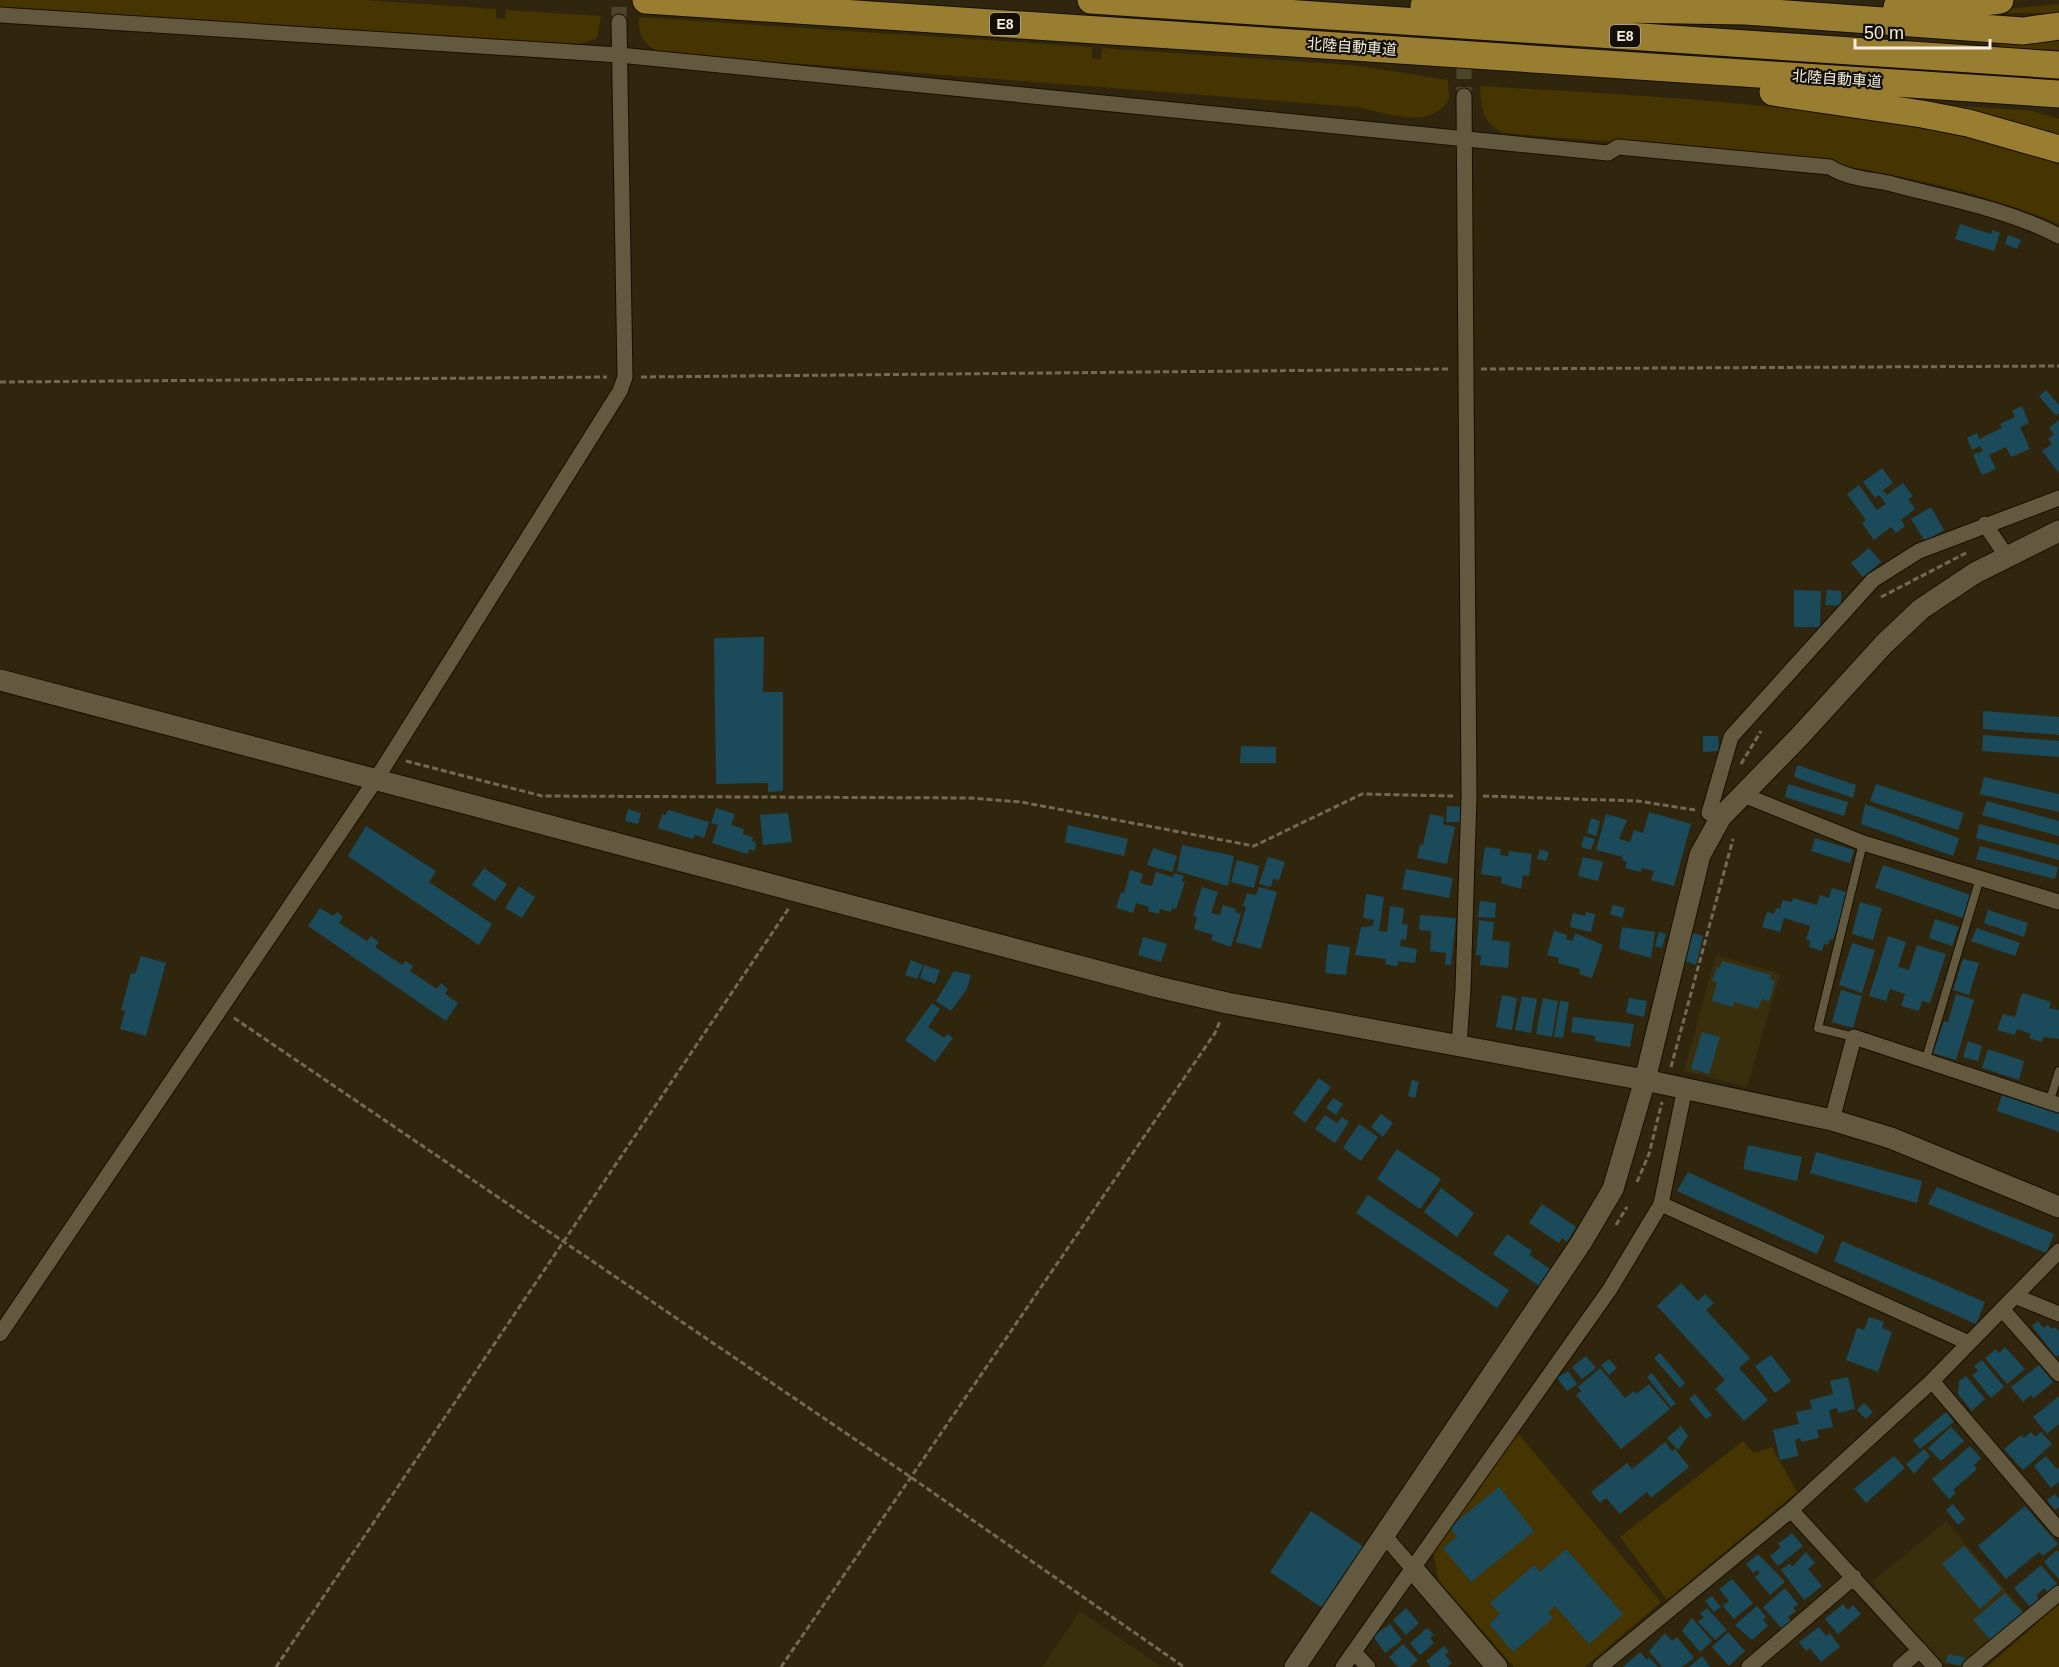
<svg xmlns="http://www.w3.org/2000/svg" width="2059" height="1667" font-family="Helvetica,'Noto Sans JP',sans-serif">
	<rect width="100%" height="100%" fill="#2f260d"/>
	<path fill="#3a2f0d" d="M1716 955 1780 974 1747 1087 1684 1071Z
		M1946 1521 2026 1614 1968 1667 1940 1663 1872 1582Z
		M1080 1611 1162 1667H1042Z"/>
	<path fill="#463500" d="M0 0H364L496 9V18L505 19 506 10 601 16 597 38 572 47 0 7Z
		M2059 4V13H1966Z
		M639 17 1092 47V59H1101L1102 48 1353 65 1448 80 1449 99C1430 132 1385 112 1355 107L663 53C645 47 637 35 639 17Z
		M2059 36V50L2000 48 1998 40Z
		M1480 86C1598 93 1716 99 1833 114 1910 125 1987 138 2059 165V224C1883 152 1691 150 1505 133 1482 125 1481 107 1480 86Z
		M1932 104 2033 111 2059 119V137Z
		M1515 1430 1661 1602 1585 1667H1514L1438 1580 1433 1548Z
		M1743 1441 1754 1453 1772 1447 1797 1492 1667 1600 1620 1537Z
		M2059 1604V1667H1987Z"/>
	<path fill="#1b4b5b" d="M1960 224 1991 234 1992 230 2000 233 1994 251 1955 239Z
		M2008 235 2021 240 2017 249 2005 244Z
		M2046 390 2059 405V413L2056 416 2039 396Z
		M2022 406 2029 423 2020 427 2030 449 2011 457 2006 447 1989 455 1996 469 1982 475 1973 455 1983 451 1980 446 1972 450 1967 438 1977 433 1979 439 2002 428 2000 424 2015 417 2012 411Z
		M2059 420V473L2042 451 2052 444 2048 439 2054 434 2049 428Z
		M1882 468 1893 483 1883 490 1887 495 1903 483 1913 496 1908 499 1915 509 1901 520 1905 526 1896 533 1891 527 1874 540 1862 523 1866 520 1847 494 1859 485 1877 510 1886 504 1879 495 1875 498 1863 482Z
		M1931 507 1944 530 1925 541 1911 519Z
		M1869 548 1881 562 1863 577 1851 563Z
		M1794 590 1821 591 1820 627H1794Z
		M1827 590 1841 591V606L1825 605Z
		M764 637 763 692H783V791L768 792V783L716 784 714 638Z
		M1983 711 2059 717V735L1983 729Z
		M1983 735 2059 741V757L1982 751Z
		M1703 736H1718L1719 751 1703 752Z
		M1241 746 1276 747V763H1240Z
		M1797 765 1856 785 1853 798 1794 777Z
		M1984 777 2059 794V812L1980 794Z
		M1788 784 1848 802 1844 816 1785 797Z
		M1876 784 1964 813 1958 830 1870 801Z
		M1987 801 2059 821V836L1982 815Z
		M1865 804 1959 838 1953 856 1861 824Z
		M1447 806 1461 807 1460 822H1446Z
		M716 808 735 814 731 825 744 829 743 834 753 837 752 841 756 843 755 851 749 849 748 854 712 843 718 825 711 823Z
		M628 809 641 813 638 824 625 821Z
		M668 810 709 822 704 838 695 835 693 839 658 828 662 814 666 815Z
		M1649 812 1691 824 1674 886 1651 880 1654 871 1642 868 1641 872 1625 868 1627 862 1622 860 1623 857 1596 850 1606 814 1627 820 1619 839 1630 842 1634 830 1643 833Z
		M788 813 792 842 763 845 760 815Z
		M1430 814 1444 817 1443 824 1455 827 1447 864 1417 858 1420 844 1423 845Z
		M1591 818 1600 821 1596 836 1587 833Z
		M1979 824 2059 845V860L1976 838Z
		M1068 825 1128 839 1124 856 1065 842Z
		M366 826 436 871 429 882 492 924 479 945 348 856Z
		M1584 836 1595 839 1591 850 1581 847Z
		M1815 838 1854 850 1850 863 1811 851Z
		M1182 845 1234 856 1228 886 1177 871Z
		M1980 846 2058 867 2055 879 1976 859Z
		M1485 847 1501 849 1500 855 1508 856 1509 851 1532 854 1529 876 1523 875 1521 889 1501 883 1502 877 1481 874Z
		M1153 848 1177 856 1172 872 1147 865Z
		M1540 849 1549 852 1546 861 1537 859Z
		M1268 857 1285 862 1279 880 1273 879 1271 887 1259 884Z
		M1583 857 1603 862 1598 881 1578 876Z
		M1237 860 1259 866 1254 888 1231 882Z
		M1883 865 1971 895 1963 918 1875 888Z
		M484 868 507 884 495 901 472 885Z
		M1406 869 1453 878 1449 898 1402 889Z
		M1130 870 1143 874 1140 883 1152 886 1156 872 1173 877 1174 873 1184 876 1182 881 1185 882 1176 909 1172 908 1171 912 1160 909 1159 914 1148 911 1149 907 1136 903 1133 913 1116 908 1121 892 1124 893Z
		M519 886 535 897 522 918 505 908Z
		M1202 887 1218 892 1211 913 1220 915 1223 905 1236 909 1235 912 1241 914 1231 947 1211 940 1213 935 1194 929 1197 917 1193 916Z
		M1259 887 1277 892 1261 949 1236 942 1246 907 1243 906 1247 893 1256 895Z
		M1832 888 1849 893 1833 940 1830 939 1828 945 1824 944 1822 951 1809 947 1810 941 1806 940 1810 926 1784 918 1780 932 1762 927 1767 912 1774 914 1776 908 1780 909 1783 900 1792 902 1793 898 1817 905 1820 895 1829 898Z
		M1366 894 1384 897 1379 931 1387 932 1390 906 1404 908 1402 924 1408 925 1406 940 1401 939 1400 946 1417 949 1415 963 1398 961 1397 966 1385 964 1386 959 1355 955 1361 927 1373 926 1374 920 1363 918Z
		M1480 901 1496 903 1495 918 1478 917Z
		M1860 902 1882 908 1873 940 1852 934Z
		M1613 905 1625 908 1622 918 1610 914Z
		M320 908 333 916 337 912 343 917 339 923 367 941 371 936 379 942 375 947 402 965 406 961 413 966 410 971 437 989 441 983 448 989 445 994 458 1003 446 1021 308 926Z
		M1988 910 2028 923 2024 937 1984 923Z
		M1586 912 1595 914 1591 932 1570 927 1573 913 1585 916Z
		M1420 915 1456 918 1451 965H1445L1446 953 1430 951 1431 931 1419 930Z
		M1935 919 1959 927 1952 946 1929 938Z
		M1479 920 1494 922 1492 940 1510 942 1508 968 1480 965 1481 955H1476Z
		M1622 927 1655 932 1651 958 1619 949Z
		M1977 928 2020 943 2015 956 1971 941Z
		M1554 931 1567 935 1566 939 1573 941 1575 933 1603 945 1592 978 1579 974 1580 969 1558 963 1559 958 1547 955Z
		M1659 932 1666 934 1662 948 1655 946Z
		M1693 933 1703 936 1696 965 1685 961Z
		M1888 936 1906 942 1898 967 1909 970 1917 945 1946 954 1930 1003 1922 1001 1919 1011 1901 1006 1905 994 1890 989 1886 1001 1869 996Z
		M1143 937 1167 944 1161 962 1138 955Z
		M1852 943 1875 950 1862 993 1839 985Z
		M1328 944 1350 947 1346 975 1325 973Z
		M141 956 166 963 146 1036 120 1029 125 1011 121 1010 131 973 135 974Z
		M1963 959 1979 963 1969 995 1953 990Z
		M911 960 923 965 917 979 905 975Z
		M1722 961 1771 975 1770 979 1775 981 1769 1001 1762 999 1758 1009 1734 1002 1733 1007 1712 1001 1717 982 1712 981 1717 967 1720 968Z
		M924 965 940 970 935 984 920 978Z
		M954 971 971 975 967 989 951 1011 936 1001Z
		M1841 990 1862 996 1853 1028 1832 1022Z
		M2022 993 2051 1002 2049 1008 2059 1010V1039L2044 1037 2042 1042 2029 1038 2031 1034 2017 1029 2015 1035 1997 1030 2003 1014 2015 1017Z
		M1956 994 1974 1000 1956 1060 1933 1053 1944 1021 1948 1022Z
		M1502 995 1517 998 1512 1030 1496 1027Z
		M1522 996 1537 999 1531 1033 1515 1030Z
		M1543 998 1558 1001 1552 1037 1536 1034Z
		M1629 998 1647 1001 1644 1017 1626 1013Z
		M1560 1001 1569 1002 1563 1038 1554 1037Z
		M932 1003 940 1009 928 1027 944 1038 947 1034 953 1038 935 1062 905 1040Z
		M1573 1017 1634 1024 1630 1047 1595 1041V1036L1571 1032Z
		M1702 1032 1720 1037 1709 1074 1691 1069Z
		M1968 1041 1982 1046 1978 1061 1963 1057Z
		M1988 1049 2024 1061 2019 1080 1982 1068Z
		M1319 1078 1331 1087 1305 1123 1293 1113Z
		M1412 1080 1419 1082 1415 1098 1408 1096Z
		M2002 1095 2059 1114V1132L1997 1111Z
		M1333 1098 1343 1104 1336 1115 1326 1108Z
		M1381 1114 1393 1123 1383 1137 1371 1127Z
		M1325 1115 1337 1123 1342 1117 1349 1122 1335 1143 1315 1129Z
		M1359 1124 1378 1137 1361 1161 1343 1148Z
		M1748 1145 1802 1157 1797 1181 1743 1169Z
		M1397 1149 1441 1179 1420 1209 1377 1179Z
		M1816 1152 1922 1181 1917 1203 1810 1173Z
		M1688 1172 1825 1236 1817 1254 1677 1191Z
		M1937 1187 2054 1234 2046 1253 1928 1204Z
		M1441 1188 1474 1213 1457 1237 1424 1212Z
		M1368 1195 1509 1290 1497 1308 1356 1213Z
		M1542 1204 1576 1227 1567 1242 1562 1238 1559 1243 1529 1223Z
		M1507 1234 1532 1251 1529 1255 1550 1269 1539 1286 1493 1254Z
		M1842 1241 1985 1302 1976 1324 1834 1261Z
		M1681 1283 1698 1301 1705 1294 1714 1303 1706 1310 1750 1358 1739 1368 1768 1400 1744 1421 1715 1389 1725 1380 1657 1306Z
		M1869 1317 1884 1322 1882 1328 1892 1332 1878 1372 1846 1360 1857 1328 1864 1330Z
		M2038 1321 2043 1328 2048 1325 2052 1329 2054 1327 2059 1331V1355L2056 1357 2032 1326Z
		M2005 1347 2025 1369 2007 1384 1985 1358 1996 1349 1999 1353Z
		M1660 1353 1685 1383 1680 1388 1654 1358Z
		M1771 1355 1791 1381 1775 1393 1755 1366Z
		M1586 1356 1596 1368 1582 1379 1572 1367Z
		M1609 1359 1617 1368 1609 1375 1601 1365Z
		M1982 1360 2004 1387 1991 1398 1972 1375 1978 1371 1974 1366Z
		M2039 1365 2053 1382 2034 1398 2031 1395 2023 1402 2011 1387Z
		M1600 1368 1625 1398 1634 1391 1636 1394 1649 1384 1670 1409 1621 1449 1576 1395 1581 1391 1578 1387Z
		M1568 1371 1577 1384 1567 1391 1557 1378Z
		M1652 1373 1676 1404 1671 1407 1647 1377Z
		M1966 1376 1985 1399 1972 1411 1958 1394 1959 1381Z
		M1848 1377 1855 1409 1838 1413 1837 1408 1829 1410 1833 1427 1817 1430 1819 1438 1801 1442 1800 1438 1795 1440 1798 1456 1780 1460 1773 1430 1799 1424 1796 1412 1812 1409 1810 1400 1833 1394 1830 1381Z
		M1695 1394 1712 1415 1706 1419 1689 1399Z
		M2059 1396V1424L2047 1434 2033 1417Z
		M1864 1403 1873 1412 1866 1419 1857 1410Z
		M1946 1412 1954 1422 1920 1449 1913 1440Z
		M1681 1426 1688 1436 1678 1450 1667 1438Z
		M1951 1427 1964 1441 1941 1461 1928 1448Z
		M2031 1432 2035 1437 2041 1432 2052 1444 2023 1470 2004 1449 2021 1435 2024 1438Z
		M1665 1442 1672 1451 1675 1449 1689 1467 1651 1498 1647 1492 1620 1514 1606 1498 1600 1503 1591 1492 1627 1463 1632 1469Z
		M1970 1446 1981 1458 1974 1465 1977 1469 1953 1490 1956 1493 1949 1499 1932 1479Z
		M1924 1449 1930 1456 1914 1474 1906 1464Z
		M1894 1456 1905 1468 1866 1503 1854 1489Z
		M2046 1456 2057 1469 2059 1468V1482L2051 1488 2034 1466Z
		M1499 1487 1534 1531 1471 1582 1443 1548 1457 1537 1450 1527Z
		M2055 1494 2059 1499V1507L2055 1510 2047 1500Z
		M1953 1504 1965 1519 1958 1525 1946 1510Z
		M2025 1506 2058 1544 2043 1556 2039 1552 2006 1579 1978 1546Z
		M1311 1511 1367 1549 1325 1610 1270 1572Z
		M1792 1533 1803 1546 1778 1566 1770 1556 1781 1547 1778 1544Z
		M1964 1546 2002 1589 1980 1609 1942 1564Z
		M1566 1549 1623 1614 1589 1644 1555 1606 1548 1612 1553 1618 1513 1652 1489 1624 1500 1614 1490 1603 1534 1565 1540 1572Z
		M2057 1550 2059 1552V1579L2044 1562Z
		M1806 1552 1815 1563 1808 1569 1822 1586 1804 1600 1781 1570 1790 1563 1792 1567Z
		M1758 1554 1785 1582 1770 1595 1755 1577 1760 1573 1757 1570 1753 1573 1746 1564Z
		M2041 1565 2058 1585 2048 1593 2044 1588 2036 1596 2040 1599 2030 1607 2014 1588Z
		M1732 1579 1753 1603 1734 1619 1723 1606 1729 1601 1719 1589Z
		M1785 1588 1798 1604 1793 1608 1796 1611 1788 1617 1792 1622 1783 1630 1763 1607Z
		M2005 1593 2024 1614 1992 1642 1973 1620Z
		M1712 1596 1721 1607 1714 1612 1705 1601Z
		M1843 1604 1848 1610 1853 1605 1861 1614 1838 1634 1825 1619Z
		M1757 1606 1766 1617 1763 1620 1768 1626 1752 1640 1735 1625Z
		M1406 1608 1419 1623 1406 1635 1393 1620Z
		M1707 1608 1727 1630 1715 1640 1698 1622 1704 1617 1700 1614Z
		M1692 1618 1712 1641 1700 1652 1682 1631Z
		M1390 1624 1402 1640 1385 1653 1373 1636Z
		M1819 1627 1826 1636 1830 1633 1840 1647 1821 1662 1810 1648 1806 1651 1799 1642Z
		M1427 1628 1434 1635 1430 1638 1434 1643 1420 1655 1410 1643Z
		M1728 1632 1745 1651 1729 1666 1712 1647Z
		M1665 1633 1672 1641 1677 1637 1694 1658 1682 1667H1662L1649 1651Z
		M1403 1644 1418 1660 1410 1667H1398L1389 1657Z
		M1444 1646 1449 1652 1445 1655 1452 1663 1447 1667H1431L1426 1661Z
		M1640 1652 1647 1660 1649 1657 1658 1667H1623Z
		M1948 1654 1966 1658 1960 1666 1946 1662Z
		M1702 1656 1710 1667H1689Z"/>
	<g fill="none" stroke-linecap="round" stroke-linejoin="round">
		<path stroke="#4d442c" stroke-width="15" stroke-dasharray="15 8" stroke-linecap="butt" d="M1464 18V96
			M619 22V0"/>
		<defs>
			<path id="lane" d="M1854 1037 1818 1028 1863 843
				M1925 1062 1980 878
				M2049 1103 2059 1071"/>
			<path id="street" d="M0 15 619 55 1608 153 1618 147 1830 167C1848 179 1871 179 1892 184 1948 199 2007 209 2059 236
				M1985 524 2007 557
				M1741 794 1863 843 2059 902
				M1709 813 1731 737 1873 580 1919 551 2059 498
				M1459 1045 1463 989 1469 796 1464 96
				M1832 1120 1854 1037 2059 1105
				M1661 1204 1969 1343
				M2015 1296 2059 1314
				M2002 1309 2059 1374
				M0 1334 375 781 620 391 625 377 619 22
				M1932 1381 2059 1530
				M1791 1510 1935 1667
				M1383 1534 1414 1570
				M1354 1652 1368 1667
				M1343 1667 1610 1289 1661 1204 1685 1088
				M1600 1667 1791 1510 1932 1381 2059 1251
				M1749 1667 1854 1577
				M1900 1667 1920 1650
				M1970 1667 2059 1593"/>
			<path id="secondary" d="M0 680 1158 987 1227 1003 1645 1080 1832 1120 1891 1138 2059 1207
				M1414 1570 1497 1667
				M1295 1667 1581 1243 1613 1189 1645 1080 1700 855 1721 817 1799 737 1884 644 1921 609 1975 573 2059 531"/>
			<path id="highway" d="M646 0 2059 94
				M1091 0 2059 65
				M1424 6 1745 11 2023 31 2059 26
				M1897 7 1959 5 2000 0
				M1773 92 1922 114 1968 123 2059 149"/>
		</defs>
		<use href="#lane" stroke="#170e00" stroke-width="10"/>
		<use href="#street" stroke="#170e00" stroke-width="17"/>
		<use href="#secondary" stroke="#170e00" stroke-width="23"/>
		<use href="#highway" stroke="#170e00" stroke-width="29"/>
		<path stroke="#726a54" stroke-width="3" stroke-dasharray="6 3" stroke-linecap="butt" d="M1481 369 2059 366
			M641 377 1450 369
			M0 382 607 377
			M1881 597 1966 553
			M406 761 542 796 970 798 1021 802 1254 846 1362 794 1453 796
			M1741 764 1761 731
			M1483 796 1638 801 1695 810
			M234 1018 912 1478 1184 1667
			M1671 1067 1733 839
			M1637 1182 1649 1154 1662 1102
			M1616 1225 1627 1207
			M276 1667 789 908
			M781 1667 1215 1033 1220 1021"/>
		<use href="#lane" stroke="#63593f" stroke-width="8"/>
		<use href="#street" stroke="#63593f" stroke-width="15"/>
		<use href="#secondary" stroke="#63593f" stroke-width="21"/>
		<use href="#highway" stroke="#997e32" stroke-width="27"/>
	</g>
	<g text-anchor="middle" stroke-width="4.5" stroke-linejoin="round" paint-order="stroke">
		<g fill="#130f06" stroke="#b0ab9e" stroke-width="1.5">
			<rect x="990" y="13" width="30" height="22" rx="4.5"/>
			<rect x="1610" y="25" width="30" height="22" rx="4.5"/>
		</g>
		<g font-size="14" font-weight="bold" fill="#f4eedf">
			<text x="1005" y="29">E8</text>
			<text x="1625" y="41">E8</text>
		</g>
		<g font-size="15" fill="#f4eedf" stroke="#130f06">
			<text transform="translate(1352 47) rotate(4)" y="5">北陸自動車道</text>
			<text transform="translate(1837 79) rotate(4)" y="5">北陸自動車道</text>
		</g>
	</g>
	<path d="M1855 39v9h135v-9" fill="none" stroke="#f4eedf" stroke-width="3"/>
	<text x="1864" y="39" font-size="18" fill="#f4eedf" stroke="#130f06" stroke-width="4.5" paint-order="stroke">50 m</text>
</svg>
